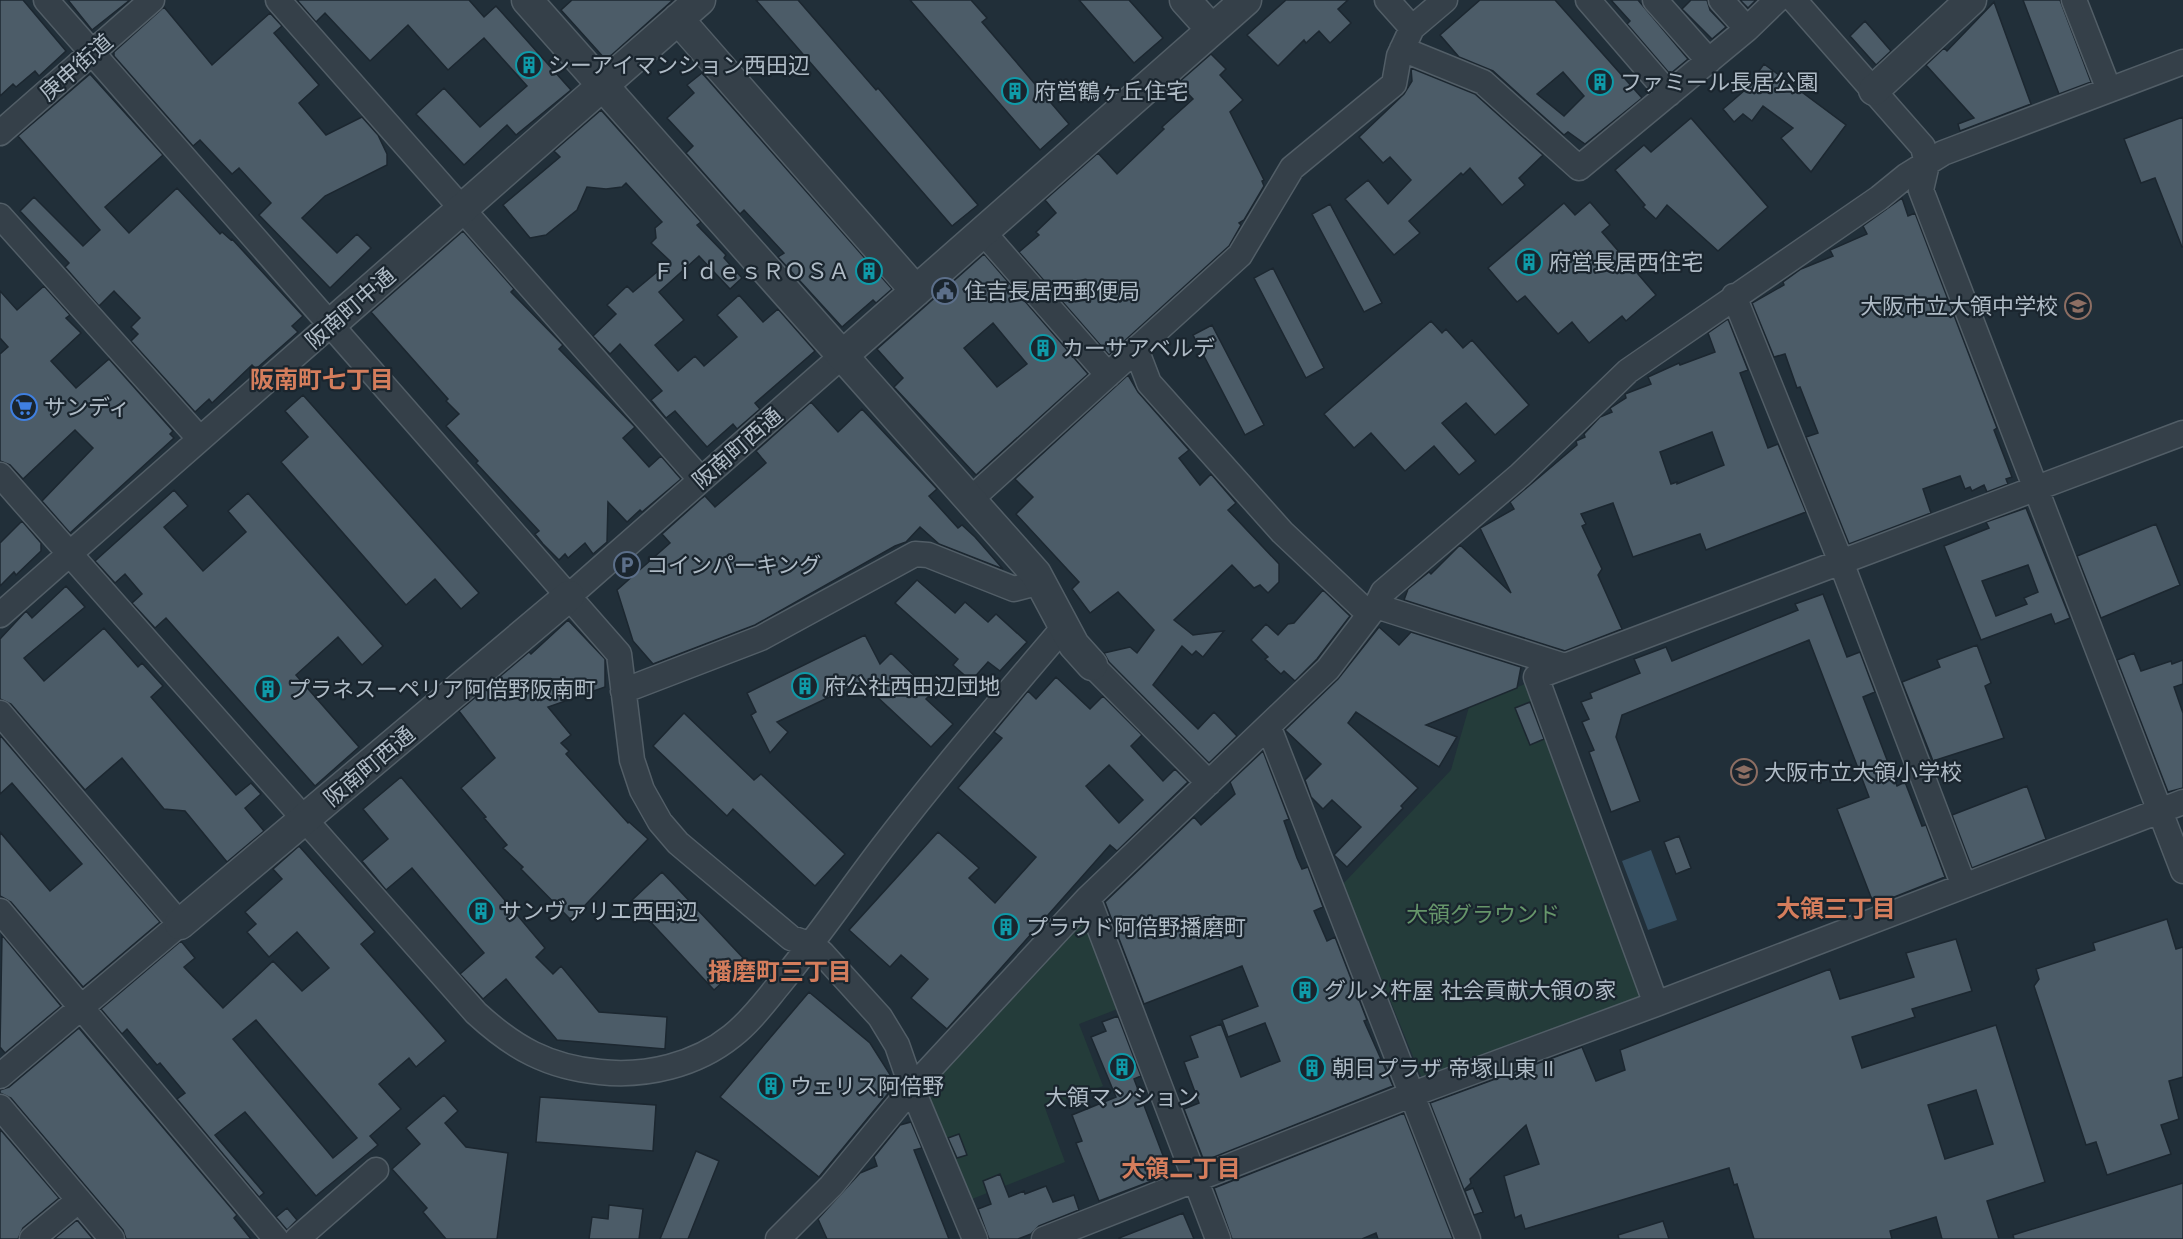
<svg xmlns="http://www.w3.org/2000/svg" width="2183" height="1239" font-family="Jost,'Noto Sans JP',sans-serif">
	<rect width="100%" height="100%" fill="#212f39"/>
	<path fill="#243c3a" d="M1525 684 1640 997 1423 1081 1343 884 1451 770 1469 707Z
		M1084 916 1120 1008 1079 1024 1103 1086 1045 1108 1065 1162 967 1201 927 1099 928 1089Z"/>
	<path fill="#354e60" d="M1651 850 1677 920 1648 930 1622 861Z"/>
	<path fill="#4c5c68" stroke="#1c2730" stroke-width="1.5" fill-rule="evenodd" d="M0 0H23L66 51 39 76 35 71 16 87 13 84 0 96Z
		M68 0H130L92 30Z
		M297 0H469L484 17 496 6 571 90 516 135 507 125 464 165 416 114 444 88 480 127 527 86 484 38 448 70 408 25 370 61 325 13 316 22Z
		M572 0H673L606 60 561 10Z
		M756 0H798L876 90 878 88 978 205 952 226Z
		M910 0H971L987 18 982 22 1069 124 1040 150Z
		M1079 0H1129L1163 38 1134 63Z
		M1286 0H1348L1338 9 1351 23 1330 43 1319 31 1306 43 1304 40 1278 66 1247 35Z
		M1480 0H1555L1642 98 1585 144 1568 132 1564 135 1493 71 1459 57 1440 35ZM1563 72 1584 96 1564 116 1537 94Z
		M1611 0H1638L1688 59 1670 74 1627 24 1630 21Z
		M1691 0H1707L1710 10 1726 27 1712 39 1682 9Z
		M1740 0H1756L1748 8Z
		M2023 0H2060L2091 82 2059 94Z
		M1994 2 2031 104 1960 131 1958 124 1974 118 1926 65 1944 48 1947 51Z
		M164 7 212 65 270 13 282 26 274 33 319 85 299 103 326 135 362 117 378 135 387 154V165L325 196 302 218 337 253 357 234 371 248 330 288 259 215 271 203 239 168 232 174 200 140 193 146 114 56V52Z
		M1865 21 1891 51 1876 65 1850 36Z
		M1211 54 1226 69 1220 75 1243 100 1230 112 1264 180 1262 181 1264 186 1244 220 1239 223 1241 225 1229 246 1109 355 1019 252 1039 235 1036 232 1056 213 1045 200 1098 153 1117 174 1164 129 1162 127 1193 99 1178 83Z
		M1764 64 1846 125 1811 172 1781 138 1793 128 1763 106 1752 121 1743 114 1734 122 1723 109 1745 90Z
		M1411 68 1475 94 1543 155 1519 178 1525 185 1502 205 1470 168 1463 175 1461 173 1409 221 1420 233 1394 255 1345 199 1368 180 1388 204 1411 180 1390 157 1383 163 1359 137 1404 94 1412 81Z
		M702 73 892 289 876 303 873 300 842 327 778 257 784 253 744 210 740 214 686 153 693 146 667 118 694 93 687 85Z
		M90 74 163 155 105 207 129 233 177 188 220 234 222 232 231 240 232 239 303 316 292 326 298 332 256 369 252 365 212 403 209 399 195 412 131 341 138 334 131 327 140 318 114 291 99 306 65 267 69 263 20 211 34 197 83 246 100 230 18 136Z
		M601 110 701 222 697 225 726 255 724 258 742 278 730 289 699 256 659 292 684 320 655 345 678 371 695 356 704 366 737 337 717 315 739 295 763 322 778 309 815 351 755 403 760 409 737 429 733 424 707 447 675 411 666 418 651 400 662 391 620 344 610 354 593 336 616 314 607 305 627 286 633 292 670 261 651 243 656 238 655 228 662 222 626 183 622 187 606 189 587 187 577 210 546 235 530 238 503 205 560 157 554 151Z
		M2183 117V247H2182L2155 178 2141 183 2124 139Z
		M1691 118 1768 207 1718 251 1667 205 1656 219 1643 207 1645 205 1615 170 1644 145 1651 152Z
		M1902 198 1908 216 1915 213 1997 428 1994 430 2012 477 2006 479 2008 484 1987 492 1984 485 1972 491 1970 487 1965 489 1960 476 1923 489 1931 513 1849 544 1806 437 1818 433 1800 387 1797 388 1785 354 1774 357 1752 303 1784 285 1783 282 1801 269 1833 256 1830 250 1867 234 1863 226Z
		M1590 202 1610 225 1602 232 1656 295 1626 321 1622 316 1589 343 1572 322 1558 334 1525 296 1517 302 1488 268 1564 203 1575 215Z
		M1330 204 1382 303 1364 312 1312 214Z
		M463 231 514 289 511 292 563 345 559 349 635 427 623 438 649 467 661 456 681 479 642 512 640 510 627 522 608 502 607 542 593 554 585 543 568 558 565 554 559 560 543 544 535 534 539 531 476 463 478 461 446 426 459 414 446 401 448 399 371 312Z
		M984 254 1088 374 976 475 894 387 903 378 877 349ZM993 323 1027 364 997 387 964 348Z
		M1273 268 1324 368 1306 378 1254 278Z
		M44 286 70 315 66 318 81 333 51 361 76 388 109 359 173 431 170 434 174 438 70 533 42 501 93 448 75 430 23 479 10 465 0 461V354L8 347 0 338V291L17 310Z
		M1728 319 1748 370 1740 373 1768 448 1778 444 1806 512 1706 550 1700 534 1633 557 1613 503 1581 514 1586 524 1582 526 1602 569 1598 575 1622 629 1565 651 1404 600 1408 589 1429 572 1431 574 1460 545 1511 593 1480 528 1514 509 1510 502 1577 445 1576 441 1585 437 1584 434 1600 417 1612 412 1610 408 1626 398 1625 394 1651 384 1648 377 1679 363 1680 365 1715 352 1708 333ZM1712 432 1724 465 1677 484V482L1671 484 1660 452Z
		M1431 321 1442 333 1446 329 1463 348 1472 340 1529 405 1495 435 1466 403 1442 423 1476 461 1459 475 1434 446 1405 471 1371 433 1354 448 1324 414Z
		M1212 325 1264 425 1245 435 1193 335Z
		M1128 375 1138 392 1189 450 1179 458 1200 485 1211 474 1236 503 1228 510 1279 564V582L1268 593 1260 585 1254 588 1232 565 1174 620 1193 635 1224 631 1203 657 1196 651 1192 655 1182 646 1153 685 1198 729 1214 712 1237 736 1209 763 1109 662 1104 653 1130 647 1137 653 1154 630 1118 592 1090 613 1072 589 1079 582 1016 514 1033 497 1015 479Z
		M303 395 479 593 461 609 435 579 406 605 281 462 308 437 285 411Z
		M811 402 838 432 862 409 937 489 929 496 958 528 962 525 975 537 1003 569 939 544 920 527 906 542 895 546 755 625 653 664 633 641 617 590 670 543 662 534 701 499 705 496 715 507 766 463 756 451Z
		M174 490 188 506 164 527 203 571 246 532 228 511 248 493 383 646 362 665 338 637 296 675 359 747 315 786 166 618 155 628 132 603 142 594 125 574 115 583 95 561Z
		M2026 508 2070 618 2055 624 2051 614 1981 640 1944 546 1989 528 1986 522ZM2028 565 2038 592 2024 598 2027 604 1996 616 1982 581Z
		M22 521 41 543V551L16 575 14 572 0 586V543Z
		M2156 524 2180 585 2101 618 2077 556Z
		M917 580 955 613 965 602 988 622 996 614 1027 642 1000 671 988 662 971 681 953 665 958 659 895 603Z
		M66 586 85 607 24 658 44 681 104 628 138 667 142 663 163 686 151 697 236 795 251 783 261 794 245 808 264 831 227 862 185 811 164 809 122 758 85 790 11 704 0 699V639L26 611 32 618Z
		M1323 590 1350 616 1317 659 1295 681 1284 671 1281 674 1265 659 1268 657 1251 640 1266 624 1278 635 1288 624 1294 623Z
		M1823 594 1847 657 1860 652 1875 692 1863 697 1897 786 1905 782 1922 826 1926 825 1945 877 1874 905 1837 809 1869 797 1809 640 1622 715 1616 737 1640 801 1611 812 1589 752 1594 750 1582 722 1589 719 1581 702 1592 698 1590 693 1640 673 1634 659 1666 647 1672 661 1798 610 1795 604Z
		M568 620 605 659V687L548 707 571 735 561 743 569 751 566 754 628 823 629 822 648 839 571 920 521 869 523 867 503 848 507 845 484 818 486 817 461 788 495 758 459 711 529 652 531 654Z
		M1379 627 1399 645 1411 632 1521 667 1517 688 1426 725 1457 737 1439 767 1356 712 1348 723 1418 788 1401 806 1403 808 1347 867 1334 855 1361 827 1332 800 1323 809 1311 797 1305 780 1321 764 1285 730 1338 679Z
		M865 635 880 664 891 653 932 693 926 699 953 724 931 747 861 682 777 722 788 732 770 753 751 715 756 712 747 693Z
		M1977 645 1991 683 1985 686 2004 738 1933 761 1902 682 1940 667 1937 660Z
		M2134 653 2141 671 2171 661 2172 664 2183 660V684L2174 687 2183 713V788L2168 792 2117 660Z
		M1056 677 1090 709 1103 696 1142 735 1131 746 1163 781 1175 769 1188 782 1117 851 1110 845 947 1029 911 998 928 979 901 955 890 967 849 930 938 832 979 868 969 878 995 903 1036 857 958 788 1002 738 994 732 1028 691 1036 699ZM1109 765 1143 800 1119 823 1086 786Z
		M1530 702 1544 739 1530 745 1515 708Z
		M684 713 754 780 761 774 845 854 815 886 733 809 727 816 653 746Z
		M0 735 160 922 83 987 11 902 0 896V832L50 891 82 864 12 783 0 794Z
		M1263 751 1289 819 1284 821 1297 858 1302 869 1308 867 1323 907 1314 911 1327 941 1335 937 1367 1020 1364 1021 1393 1086 1204 1161 1184 1109 1199 1103 1184 1062 1198 1057 1190 1036 1221 1024 1241 1077 1280 1061 1265 1023 1228 1037 1222 1020 1258 1006 1242 966 1144 1004 1105 902 1194 817 1201 825 1235 794 1230 782Z
		M401 777 545 948 536 957 553 974 561 966 599 1012 667 1017 665 1049 557 1040 506 979 483 999 460 974 484 953 412 868 386 890 362 861 388 839 363 809Z
		M2027 786 2046 839 1972 868 1952 815Z
		M1679 836 1691 868 1676 874 1664 842Z
		M299 846 375 932 361 944 446 1041 416 1067 409 1058 379 1084 401 1109 370 1136 378 1145 316 1196 245 1112 215 1135 264 1193 259 1197 177 1099 185 1093 160 1063 157 1065 127 1029 122 1034 101 1009 181 941 195 958 184 967 223 1008 273 961 302 991 329 968 297 932 269 957 247 932 256 924 245 912 282 879 273 869ZM256 1020 357 1138 333 1158 233 1039Z
		M662 872 746 961 714 990 631 901Z
		M2167 919 2176 949 2183 947V1077L2169 1081 2179 1119 2161 1125 2171 1154 2107 1175 2096 1142 2086 1145 2034 986 2039 979 2036 969 2095 950 2093 943Z
		M2 935 61 1006 5 1053 0 1047Z
		M1956 939 1972 991 1912 1009 1915 1017 1852 1037 1862 1068 1996 1025 2045 1182 1987 1201 1999 1239H1942L1936 1217 1890 1231 1892 1239H1754L1737 1184 1734 1185 1729 1168 1525 1229 1521 1215 1515 1218 1504 1176 1539 1164 1526 1125 1470 1179 1471 1183 1464 1190 1430 1103 1582 1047 1596 1081 1625 1070 1620 1050 1830 969 1840 999 1914 977 1906 953ZM1976 1090 1993 1144 1945 1159 1928 1105Z
		M809 992 870 1043 896 1084 819 1177 720 1097Z
		M1118 1016 1141 1076 1134 1079 1170 1174 1099 1201 1076 1143 1082 1141 1072 1115 1116 1097 1091 1037 1106 1031 1102 1022Z
		M79 1028 237 1215 234 1218 251 1239H126L123 1230 11 1098 0 1093V1090L9 1087Z
		M444 1095 458 1111 445 1123 466 1147 508 1153 497 1239H446L423 1212 427 1208 392 1169 420 1144 406 1128Z
		M540 1097 656 1105 653 1151 536 1142Z
		M1404 1113 1453 1239H1378L1376 1233 1362 1239H1232L1214 1188Z
		M911 1122 922 1148 914 1150 949 1239H827L818 1219 860 1173 877 1166 874 1157 900 1125Z
		M0 1129 59 1198 23 1228 18 1239H0Z
		M959 1134 967 1155 957 1158 948 1138Z
		M696 1151 719 1161 688 1239H660Z
		M1000 1174 1009 1197 1024 1191 1025 1194 1046 1186 1053 1202 1074 1195 1079 1210 1039 1226 1031 1234 1018 1239H989L978 1209 991 1204 983 1181Z
		M2183 1183V1239H2014L2013 1235Z
		M1473 1188 1483 1212 1474 1215 1465 1191Z
		M609 1205 643 1209 639 1239H589L592 1217 608 1219Z
		M287 1208 297 1220 287 1230 276 1217Z
		M1183 1213 1194 1239H1119V1238Z
		M77 1220 93 1239H54Z
		M1663 1221 1669 1239H1619L1618 1235Z"/>
	<g fill="none" stroke-linecap="round" stroke-linejoin="round">
		<defs>
			<path id="minor" d="M46 0 619 654 632 760 642 790 660 822 678 843 791 938 812 945 822 953 880 1017 897 1045 912 1088 975 1239
				M278 0 701 480
				M1387 0 1412 28
				M1588 0 1669 94
				M1655 0 1709 61
				M1721 0 1747 29
				M1794 0 1923 147 1927 164 1921 190 2183 871
				M2074 0 2109 90
				M1402 49 1483 82 1579 168 1747 29 1777 0
				M0 133 152 0
				M0 216 199 438
				M983 232 1108 375
				M1734 296 1841 562 1964 886
				M1136 349 1149 383 1282 532 1369 614
				M0 475 476 1013C514 1048 548 1067 600 1072 646 1077 696 1065 732 1036 750 1022 764 1003 778 986 815 941 847 894 882 848 940 772 1002 700 1064 627
				M970 500 1240 255 1292 168 1394 84 1399 56 1412 28 1445 0
				M569 596 842 356
				M1376 606 1565 666
				M0 615 331 324
				M1092 665 1209 783
				M623 691 761 638 915 554 928 555 1014 589 1041 582
				M0 713 180 924 0 1076
				M1269 728 1468 1239
				M1088 898 1218 1239
				M0 911 276 1239
				M1656 1004 1536 677 2183 433
				M0 1107 112 1239
				M32 1239 79 1200
				M297 1239 376 1170
				M778 1239 831 1186 912 1088 1088 898 1328 669 1376 606 1383 592 1520 475 1628 371 1879 198 1906 176 1943 153 2183 62
				M1044 1239 1413 1094 1656 1004 2183 802"/>
			<path id="tertiary" d="M527 0 1036 574 1074 645 1092 665
				M1185 0 1212 30
				M678 19 916 291
				M1874 90 1971 0
				M331 324 700 0
				M842 356 1246 0
				M180 924 569 596"/>
		</defs>
		<use href="#minor" stroke="#525e67" stroke-width="27"/>
		<use href="#tertiary" stroke="#525e67" stroke-width="33"/>
		<use href="#minor" stroke="#354049" stroke-width="24"/>
		<use href="#tertiary" stroke="#354049" stroke-width="30"/>
	</g>
	<defs>
		<symbol id="building-ring" viewBox="-11 -11 22 22"><circle r="9.5" fill="#1a252e" stroke="#0f9aa8" stroke-width="1.5"/><path d="M-4-6H4V6H1V3H-1V6H-4ZM-2.5-4.3h1.7v1.8h-1.7ZM.8-4.3h1.7v1.8H.8ZM-2.5-1h1.7V.8h-1.7ZM.8-1h1.7V.8H.8Z" fill="#0f9aa8"/></symbol>
		<symbol id="civic-ring" viewBox="-11 -11 22 22"><circle r="9.5" fill="#1a252e" stroke="#5c6f8a" stroke-width="1.5"/><path d="M-.6-6.5H3V-4.5H.6V-3L4-1V1h2V6H-6V1h2V-1L-.6-3ZM-1.2 2.5V6h2.4V2.5Z" fill="#5c6f8a"/></symbol>
		<symbol id="school-ring" viewBox="-11 -11 22 22"><circle r="9.5" fill="#1a252e" stroke="#8d6e63" stroke-width="1.5"/><path d="M0-5L7-2L0 1L-7-2ZM-4 1L0 2.5L4 1V4Q0 6-4 4Z" fill="#8d6e63"/></symbol>
		<symbol id="supermarket-ring" viewBox="-11 -11 22 22"><circle r="9.5" fill="#1a252e" stroke="#3f7fe0" stroke-width="1.5"/><path d="M-6-5.5h2.5l.6 2H6L4.5 2H-2.5L-4.4-4H-6ZM-1.5 3.2a1.3 1.3 0 1 0 .1 0ZM3 3.2a1.3 1.3 0 1 0 .1 0Z" fill="#3f7fe0"/></symbol>
		<symbol id="parking-ring" viewBox="-11 -11 22 22"><circle r="9.5" fill="#1a252e" stroke="#5c6f8a" stroke-width="1.5"/><path d="M-3.5-5.5H1a3.5 3.5 0 0 1 0 7H-1V5.5H-3.5ZM-1-3.4V-.6H.8a1.4 1.4 0 0 0 0-2.8Z" fill="#5c6f8a"/></symbol>
	</defs>
	<g fill-rule="evenodd">
		<use href="#building-ring" x="514" y="50" width="30" height="30"/>
		<use href="#building-ring" x="1585" y="67" width="30" height="30"/>
		<use href="#building-ring" x="1000" y="76" width="30" height="30"/>
		<use href="#building-ring" x="1514" y="247" width="30" height="30"/>
		<use href="#building-ring" x="854" y="256" width="30" height="30"/>
		<use href="#civic-ring" x="930" y="276" width="30" height="30"/>
		<use href="#school-ring" x="2063" y="291" width="30" height="30"/>
		<use href="#building-ring" x="1028" y="333" width="30" height="30"/>
		<use href="#supermarket-ring" x="9" y="392" width="30" height="30"/>
		<use href="#parking-ring" x="612" y="550" width="30" height="30"/>
		<use href="#building-ring" x="790" y="671" width="30" height="30"/>
		<use href="#building-ring" x="253" y="674" width="30" height="30"/>
		<use href="#school-ring" x="1729" y="757" width="30" height="30"/>
		<use href="#building-ring" x="466" y="896" width="30" height="30"/>
		<use href="#building-ring" x="991" y="912" width="30" height="30"/>
		<use href="#building-ring" x="1290" y="975" width="30" height="30"/>
		<use href="#building-ring" x="1107" y="1052" width="30" height="30"/>
		<use href="#building-ring" x="1297" y="1053" width="30" height="30"/>
		<use href="#building-ring" x="756" y="1071" width="30" height="30"/>
	</g>
	<g text-anchor="middle" stroke-width="4.5" stroke-linejoin="round" paint-order="stroke">
		<g font-size="22" fill="#afbbc6" stroke="#1a252e" text-anchor="start">
			<text x="548" y="73">シーアイマンション西田辺</text>
			<text x="1620" y="90">ファミール長居公園</text>
			<text x="1034" y="99">府営鶴ヶ丘住宅</text>
			<text x="1549" y="270">府営長居西住宅</text>
			<text x="850" y="279" text-anchor="end">ＦｉｄｅｓＲＯＳＡ</text>
			<text x="964" y="299">住吉長居西郵便局</text>
			<text x="2058" y="314" text-anchor="end">大阪市立大領中学校</text>
			<text x="1062" y="356">カーサアベルデ</text>
			<text x="44" y="415">サンディ</text>
			<text x="646" y="573">コインパーキング</text>
			<text x="824" y="694">府公社西田辺団地</text>
			<text x="288" y="697">プラネスーペリア阿倍野阪南町</text>
			<text x="1764" y="780">大阪市立大領小学校</text>
			<text x="500" y="919">サンヴァリエ西田辺</text>
			<text x="1026" y="935">プラウド阿倍野播磨町</text>
			<text x="1324" y="998">グルメ杵屋 社会貢献大領の家</text>
			<text x="1332" y="1076">朝日プラザ 帝塚山東 II</text>
			<text x="790" y="1094">ウェリス阿倍野</text>
			<text x="1122" y="1105" text-anchor="middle">大領マンション</text>
		</g>
		<g font-size="22" fill="#afbbc6" stroke="#1a252e">
			<text transform="translate(76 67) rotate(-41)" y="8">庚申街道</text>
			<text transform="translate(350 308) rotate(-41)" y="8">阪南町中通</text>
			<text transform="translate(737 448) rotate(-41)" y="8">阪南町西通</text>
			<text transform="translate(369 766) rotate(-40)" y="8">阪南町西通</text>
		</g>
		<g font-size="22" fill="#66966a" stroke="#1a252e">
			<text x="1483" y="922">大領グラウンド</text>
		</g>
		<g font-size="24" font-weight="bold" fill="#d47d5c" stroke="#1a252e">
			<text x="322" y="388">阪南町七丁目</text>
			<text x="1836" y="917">大領三丁目</text>
			<text x="780" y="980">播磨町三丁目</text>
			<text x="1181" y="1177">大領二丁目</text>
		</g>
	</g>
</svg>
